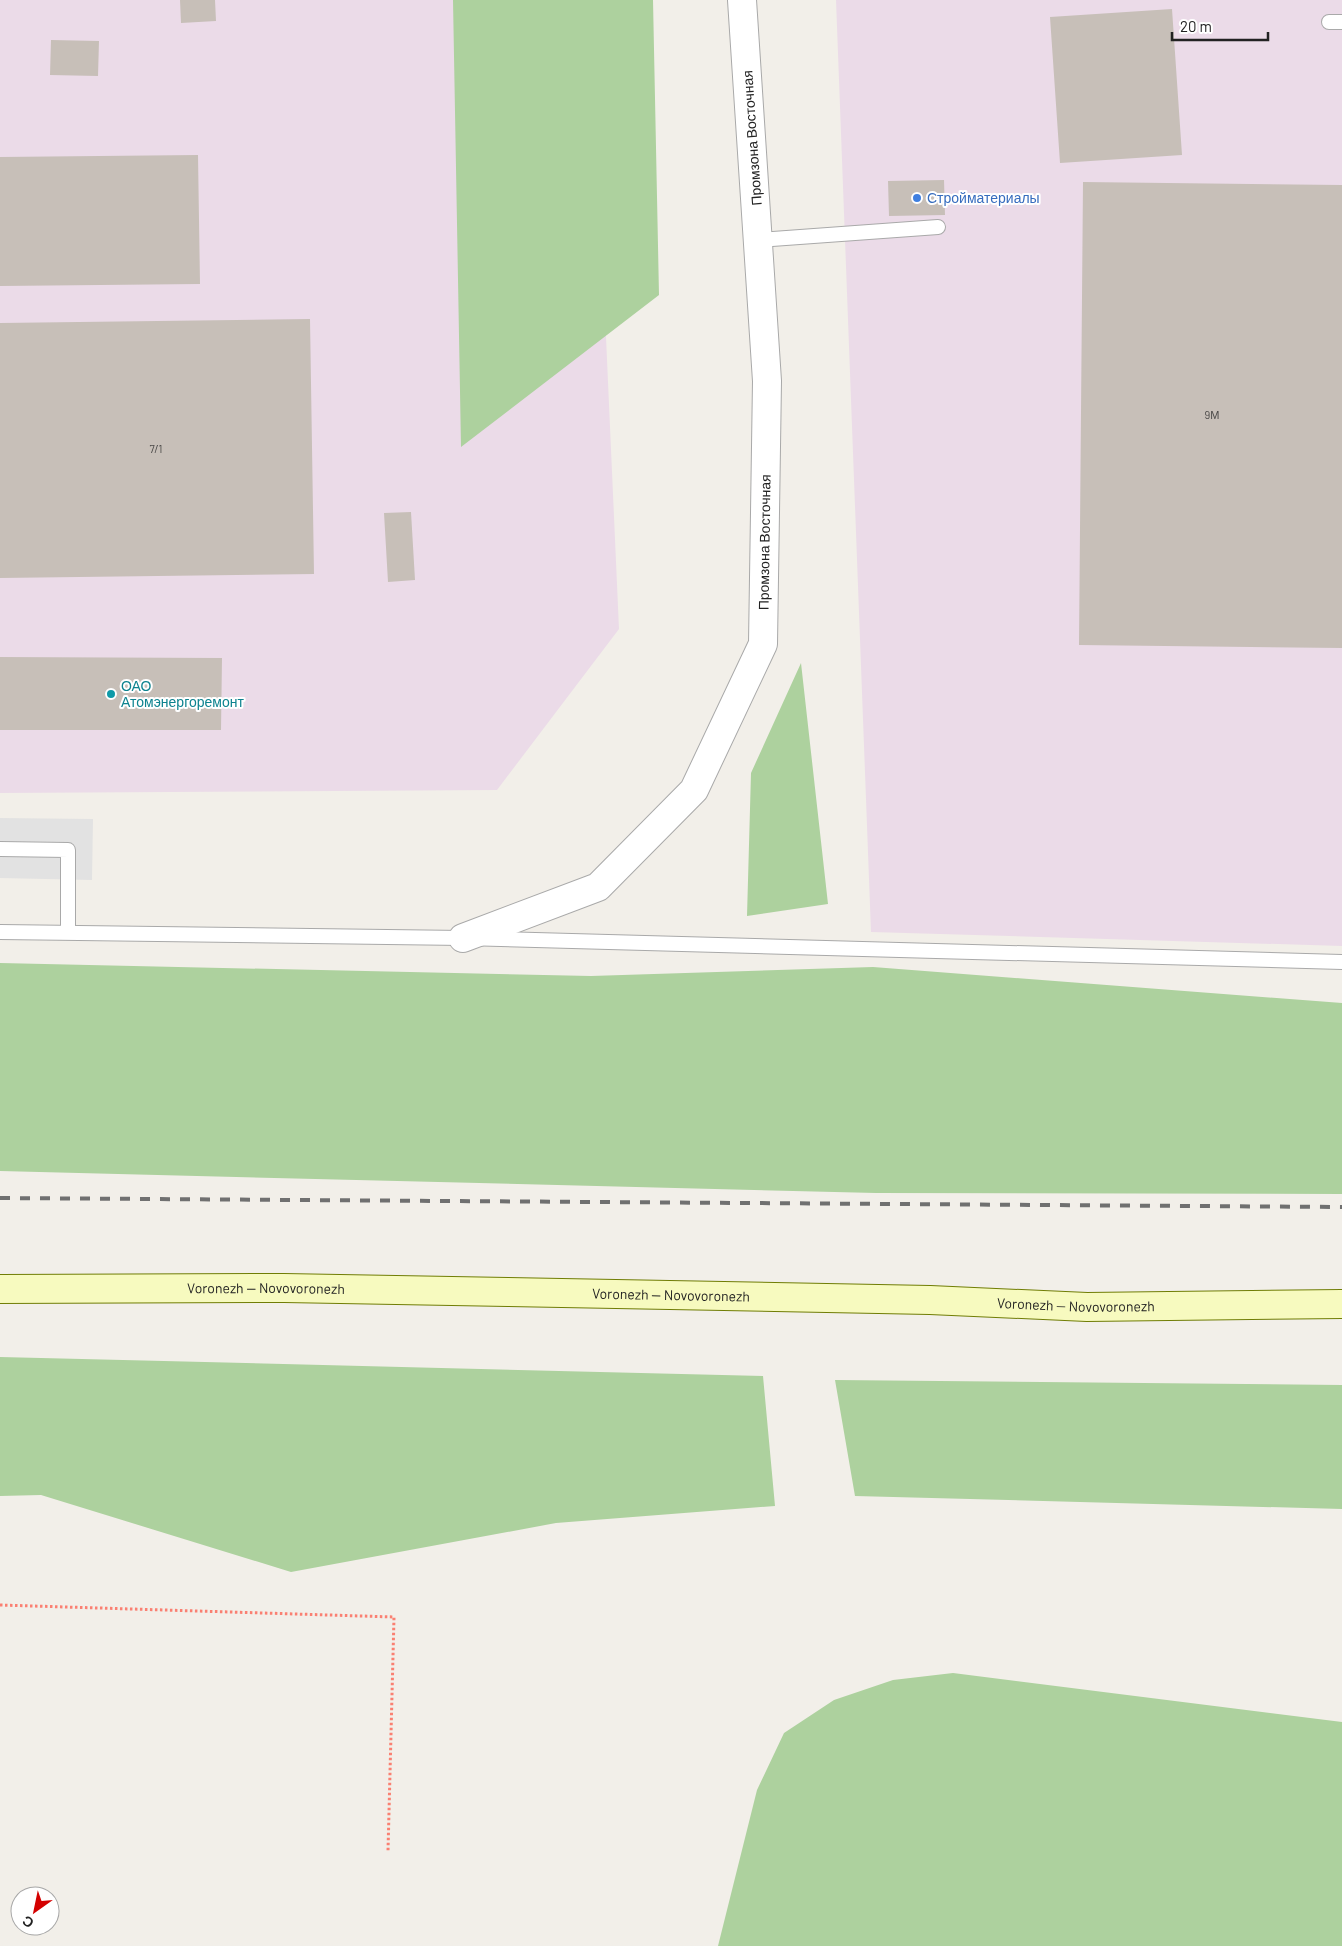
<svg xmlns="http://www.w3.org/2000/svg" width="1342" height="1946" font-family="Barlow,sans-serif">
	<rect width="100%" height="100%" fill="#f2efe9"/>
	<path fill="#ebdbe8" d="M0 0H591L619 629 497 790 0 793Z
		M836 0H1342V946L871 932Z"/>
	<path fill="#add19e" d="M453 0H653L659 295 461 447Z
		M801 663 828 904 747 916 751 773Z
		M0 963 591 976 873 967 1342 1003V1194L876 1193 0 1171Z
		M0 1357 763 1376 775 1506 556 1523 291 1572 41 1495 0 1496Z
		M835 1380 1342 1385V1509L855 1496Z
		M953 1673 1342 1722V1946H718L757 1790 784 1733 834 1700 893 1680Z"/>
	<path fill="#e2e2e2" d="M0 818 93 819 92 880 0 878Z"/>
	<path fill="#c7bfb8" d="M180 0H215L216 21 181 23Z
		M1172 9 1182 155 1060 163 1050 17Z
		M51 40 99 41 98 76 50 75Z
		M198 155 200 284 0 286V157Z
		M944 180 945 215 889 216 888 181Z
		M1083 182 1342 185V648L1079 645Z
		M310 319 314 574 0 578V323Z
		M411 512 415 580 388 582 384 513Z
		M0 657 222 658 221 730H0Z"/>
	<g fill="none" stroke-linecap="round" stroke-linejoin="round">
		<defs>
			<path id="service" d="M1329 22H1342
				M758 240 938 227
				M0 849 68 850V933
				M0 932 463 938 1342 962"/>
			<g id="minor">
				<path id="s1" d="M463 938 598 887 694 790 763 644 767 381 742 0"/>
			</g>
			<g id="secondary">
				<path id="s2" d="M0 1289 284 1288 508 1292 930 1300 1087 1307 1342 1304"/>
			</g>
		</defs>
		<use href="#service" stroke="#a9a9a9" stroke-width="16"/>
		<use href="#minor" stroke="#a9a9a9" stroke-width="30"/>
		<use href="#secondary" stroke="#707d05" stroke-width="30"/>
		<path stroke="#fa8072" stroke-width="3" stroke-dasharray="2.5 2.5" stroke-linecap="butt" d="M0 1605 394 1617 388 1851"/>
		<use href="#service" stroke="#fff" stroke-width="14"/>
		<use href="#minor" stroke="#fff" stroke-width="28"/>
		<use href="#secondary" stroke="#f7fabf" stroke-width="28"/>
		<path stroke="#707070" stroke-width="4" stroke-dasharray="10 10" stroke-linecap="butt" d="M0 1198 1342 1207"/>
	</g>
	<circle fill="#3f7fe0" stroke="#fff" stroke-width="2" cx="917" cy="198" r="5"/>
	<circle fill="#0f9aa8" stroke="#fff" stroke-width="2" cx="111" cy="694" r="5"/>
	<g text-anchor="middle" stroke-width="4" stroke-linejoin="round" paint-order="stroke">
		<g font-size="11" fill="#4b4948">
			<text x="1212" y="419">9М</text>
			<text x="156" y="453">7/1</text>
		</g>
		<g font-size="14" fill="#222" stroke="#fff">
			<text transform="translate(752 138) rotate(-94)" y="5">Промзона Восточная</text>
			<text dy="5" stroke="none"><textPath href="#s1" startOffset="544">Промзона Восточная</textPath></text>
			<text dy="5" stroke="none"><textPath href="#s2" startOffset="266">Voronezh — Novovoronezh</textPath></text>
			<text dy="5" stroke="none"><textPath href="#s2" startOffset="671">Voronezh — Novovoronezh</textPath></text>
			<text dy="5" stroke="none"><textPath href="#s2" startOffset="1076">Voronezh — Novovoronezh</textPath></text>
		</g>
		<g font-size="14" fill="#366cbe" stroke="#fff" text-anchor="start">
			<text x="927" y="203">Стройматериалы</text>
		</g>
		<g font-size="14" fill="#0d838f" stroke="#fff" text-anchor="start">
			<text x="121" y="691">ОАО<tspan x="121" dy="16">Атомэнергоремонт</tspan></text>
		</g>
	</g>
	<g transform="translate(35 1911) rotate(213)"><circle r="24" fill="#ffffff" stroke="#a7a7a7"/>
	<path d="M0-4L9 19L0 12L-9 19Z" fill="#d40000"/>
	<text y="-8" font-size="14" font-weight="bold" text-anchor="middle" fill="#222222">С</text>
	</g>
	<path d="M1172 32v8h96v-8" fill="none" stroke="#222222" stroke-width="2.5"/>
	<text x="1180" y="32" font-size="15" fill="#222222" stroke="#ffffff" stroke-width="4" paint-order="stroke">20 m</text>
</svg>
